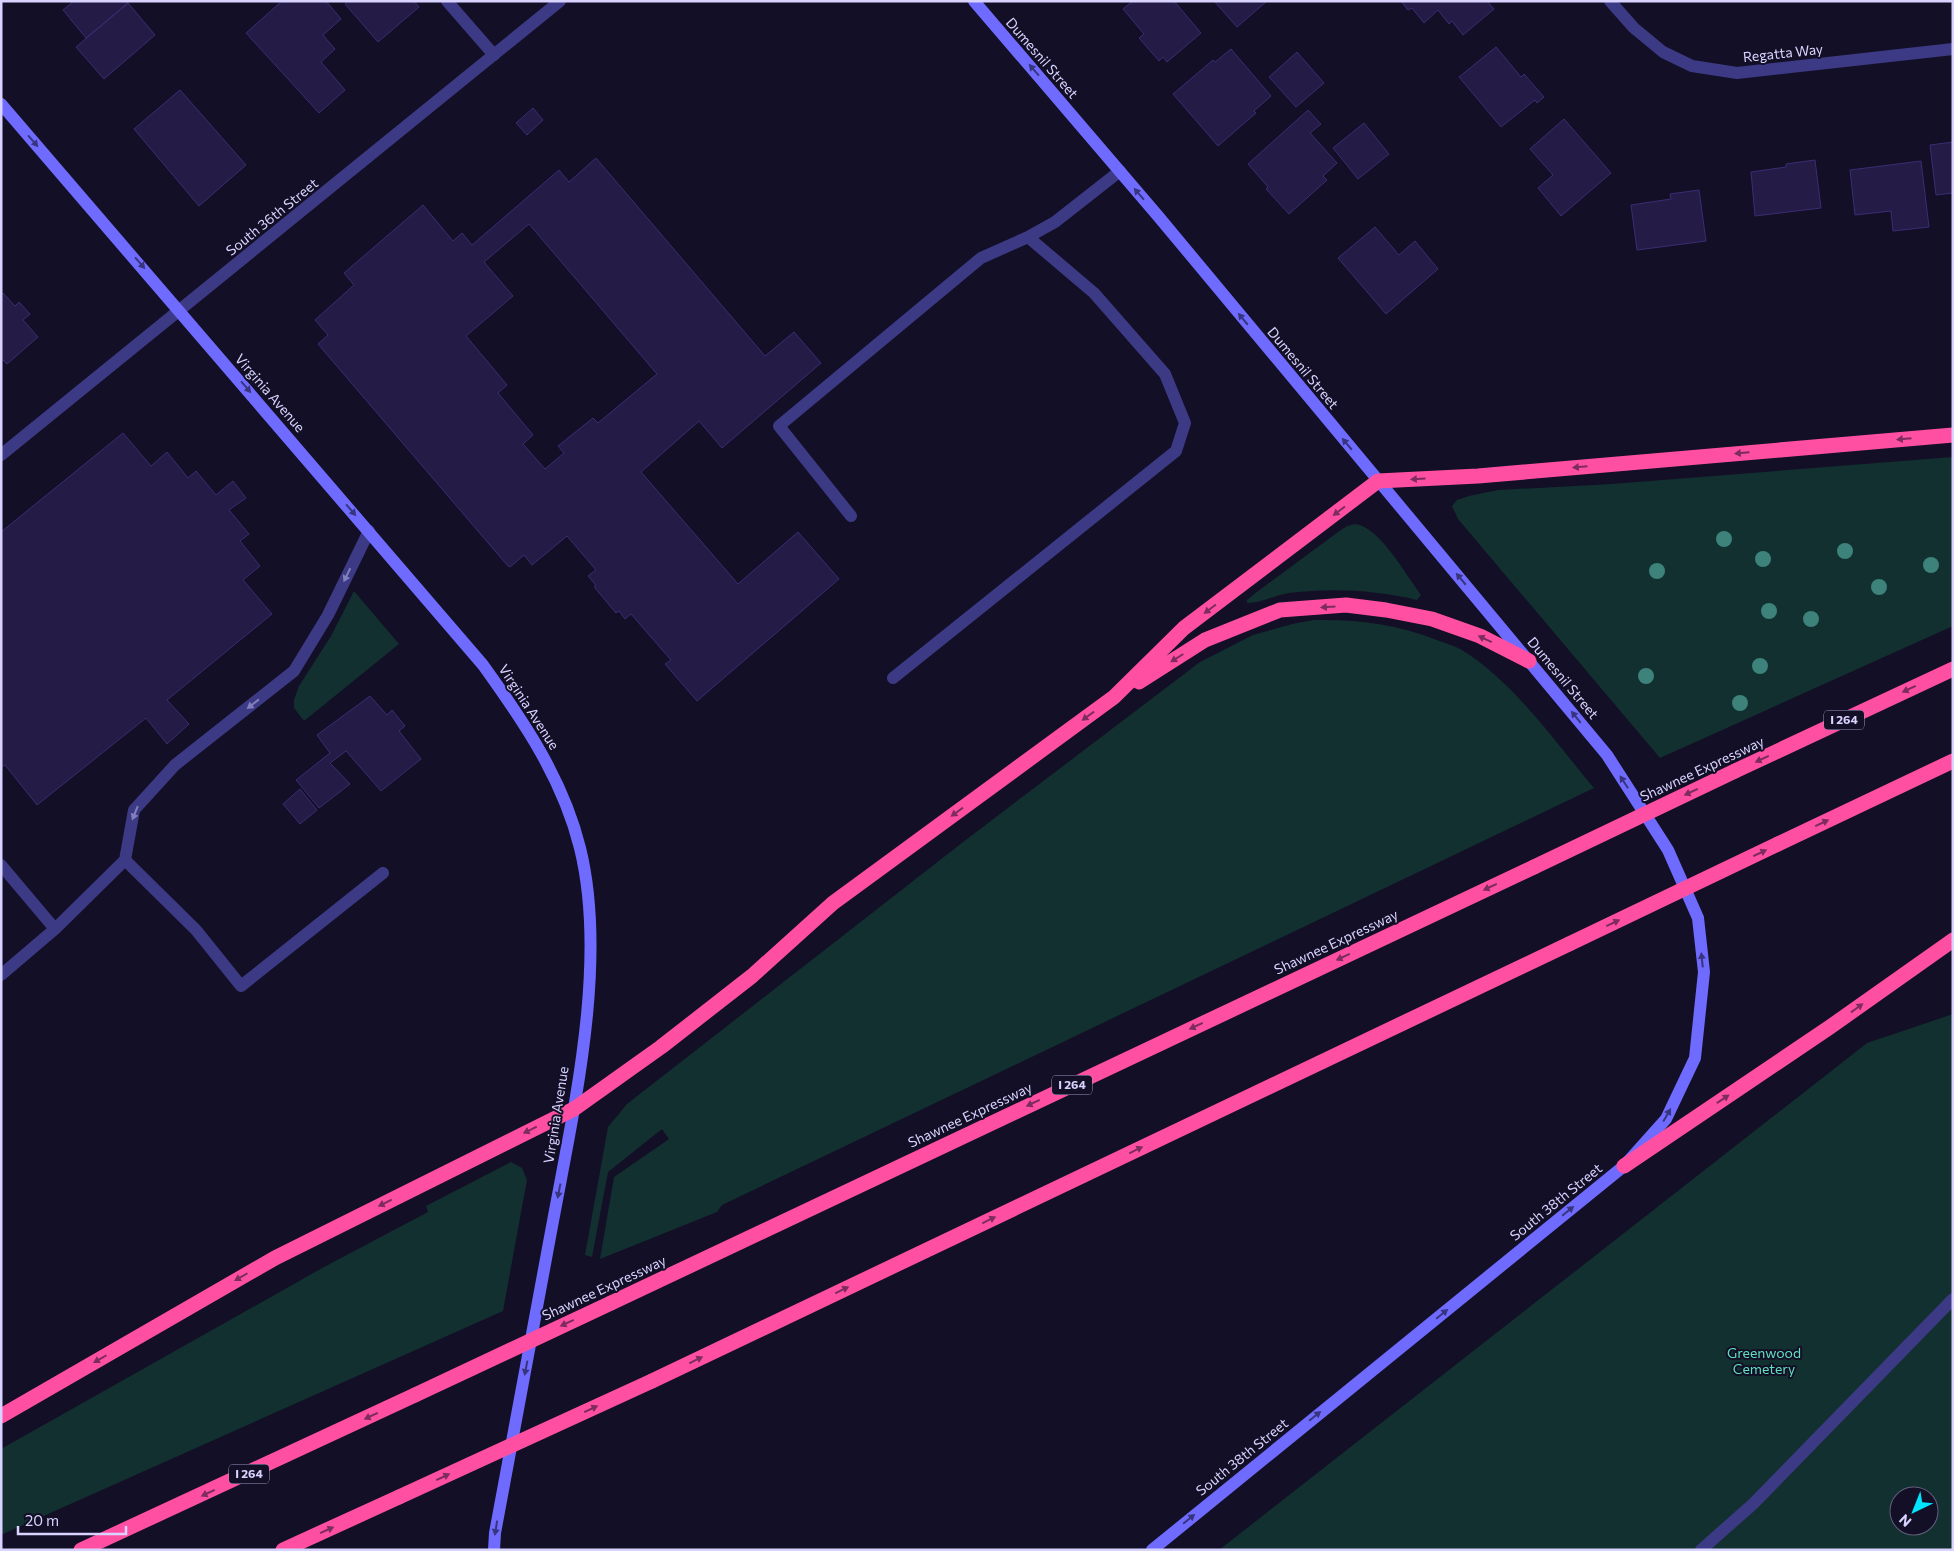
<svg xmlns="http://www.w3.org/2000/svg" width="1954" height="1551" font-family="Commissioner,sans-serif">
	<rect width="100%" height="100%" fill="#130f26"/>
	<path fill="#12302f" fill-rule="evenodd" d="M1953 457V626L1660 758 1458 519 1452 506 1457 500 1469 496 1498 490 1612 484Z
		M1355 524C1380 527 1406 575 1421 595L1417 600C1374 590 1333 588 1289 593 1275 595 1262 603 1247 603V600L1254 594 1338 532 1347 526Z
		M354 591 399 644 304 721 294 708V700L299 686 331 636Z
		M1314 620C1356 619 1397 624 1437 640 1445 643 1455 646 1462 650 1516 684 1554 741 1594 788L722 1205 717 1212 600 1259 614 1177 669 1139 662 1129 608 1172 592 1257 585 1255 608 1127 627 1104 967 839 1200 662 1253 635 1292 624Z
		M1953 1014V1550H1219L1867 1043ZM1899 1496H1929V1526H1899Z
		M511 1162 522 1168 527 1180 503 1311 1 1535V1449L324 1267 428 1212 426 1206Z"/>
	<path fill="#241b47" stroke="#3b2d73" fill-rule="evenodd" d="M74 1H126L128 3 86 38 63 10Z
		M282 1H326L341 19 323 35 335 49 321 62 345 90 319 113 246 33Z
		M348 1H414L419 7 378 42 345 4Z
		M1133 1H1174L1201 33 1167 62 1163 57 1159 61 1139 38 1144 34 1123 9Z
		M1214 1H1267L1237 27Z
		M1401 1H1487L1494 9 1463 35 1452 21 1449 24 1438 10 1424 23 1412 8 1408 10Z
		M128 3 155 35 104 79 76 47Z
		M1496 47 1521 77 1524 74 1544 97 1537 103 1535 100 1501 127 1459 77Z
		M1231 49 1271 96 1254 111 1256 113 1218 146 1173 94 1213 60 1215 62Z
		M1297 52 1324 83 1296 107 1269 77Z
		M180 90 246 165 199 206 134 129Z
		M533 108 543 120 527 135 516 123Z
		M1308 110 1321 124 1310 133 1337 163 1323 176 1327 180 1289 214 1266 189 1268 187 1248 164Z
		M1564 119 1611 173 1561 216 1538 188 1553 175 1530 149Z
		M1364 123 1389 154 1358 179 1333 148Z
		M1953 142V193L1936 195 1930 145Z
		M596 158 765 356 794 332 821 363 722 448 699 421 641 472 738 584 798 532 839 579 697 701 665 664 671 660 631 614 625 619 619 611 616 613 595 588V584L588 576 596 570 567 536 532 565 524 555 510 567 507 565 318 344 328 335 315 320 354 285 344 273 423 205 453 241 462 233 472 245 559 170 569 182ZM529 224 657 374 598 423 593 418 558 446 564 453 545 469 523 444 533 435 498 393 507 385 466 336 513 296 484 262Z
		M1815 160 1821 208 1755 216 1751 172 1786 167V164Z
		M1921 161 1929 227 1893 231 1891 211 1855 215 1850 170Z
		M1699 190 1706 241 1637 250 1631 205 1671 199 1670 194Z
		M1375 227 1399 255 1415 241 1438 269 1386 314 1338 258Z
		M3 293 15 306 19 302 30 314 23 320 38 337 7 364 1 358V295Z
		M123 433 151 466 167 452 188 478 196 471 216 495 233 481 246 498 229 510 249 534 240 541 260 566 243 580 272 614 167 700 189 724 167 744 146 718 37 805 5 765 1 767V532Z
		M370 696 387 715 392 710 405 726 399 731 421 759 381 791 346 751 330 763 350 784 319 808 296 780 330 753 317 735Z
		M300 789 317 810 300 824 283 804Z"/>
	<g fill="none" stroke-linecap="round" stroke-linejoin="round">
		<path stroke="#3d3a85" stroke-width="12" d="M447 1 494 55
			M851 516 779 426 981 258 1028 237
			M893 678 1176 451 1185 423 1165 374 1094 293 1028 237 1055 222 1120 171
			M125 860 134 810 175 765 294 671 328 615 369 531
			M1 865 55 929 125 860 196 930 241 986 383 873
			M1 975 55 929
			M1701 1550 1753 1504 1953 1299"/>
		<path stroke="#3d3a85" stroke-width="12" d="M1610 1 1634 28 1663 52 1692 66 1737 73 1953 49
			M1 455 560 1"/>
		<path stroke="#6f6bff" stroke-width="12" d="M974 1 1158 216 1607 755 1668 850 1698 918 1704 972 1695 1058 1666 1119 1624 1166 1152 1550
			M1 104 483 665C524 722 563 779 580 848 608 961 574 1108 553 1221 534 1325 514 1429 495 1533L494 1550"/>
		<path stroke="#ff4fa3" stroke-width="15" d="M1139 682 1205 640 1280 610 1346 605 1386 610 1432 619 1480 636 1529 661
			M1735 771 1953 669
			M1778 844 1953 761
			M1624 1166 1830 1027 1953 940
			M611 1303 1534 867
			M652 1381 1569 944
			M1 1416 275 1258 574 1109 661 1047 752 976 833 903 1114 697 1184 628 1378 481 1478 476 1953 435
			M81 1550 415 1395
			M283 1550 399 1497"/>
		<path stroke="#ff4fa3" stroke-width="15" d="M1534 867 1735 771
			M1569 944 1778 844
			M415 1395 611 1303
			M399 1497 652 1381"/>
	</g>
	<g fill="#3d827b">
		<circle cx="1724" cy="539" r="8"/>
		<circle cx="1845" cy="551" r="8"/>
		<circle cx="1763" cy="559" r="8"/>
		<circle cx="1931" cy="565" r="8"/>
		<circle cx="1657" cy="571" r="8"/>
		<circle cx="1879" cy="587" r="8"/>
		<circle cx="1769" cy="611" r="8"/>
		<circle cx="1811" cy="619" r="8"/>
		<circle cx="1760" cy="666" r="8"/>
		<circle cx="1646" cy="676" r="8"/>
		<circle cx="1740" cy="703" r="8"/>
	</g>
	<defs><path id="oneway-solid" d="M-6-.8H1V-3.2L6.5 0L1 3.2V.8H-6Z" transform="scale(1.25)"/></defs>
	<g fill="#38347d">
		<use href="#oneway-solid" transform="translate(1034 70) rotate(-131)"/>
		<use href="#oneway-solid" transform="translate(33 141) rotate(49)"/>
		<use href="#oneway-solid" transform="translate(1139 194) rotate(-131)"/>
		<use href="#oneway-solid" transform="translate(140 263) rotate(49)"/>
		<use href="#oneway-solid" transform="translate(1243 319) rotate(-130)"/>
		<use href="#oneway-solid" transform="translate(246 387) rotate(49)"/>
		<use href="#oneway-solid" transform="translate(1347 444) rotate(-130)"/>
		<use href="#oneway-solid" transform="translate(351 510) rotate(49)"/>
		<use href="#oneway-solid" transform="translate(1461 579) rotate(-130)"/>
		<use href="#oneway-solid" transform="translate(1576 717) rotate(-129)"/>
		<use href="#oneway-solid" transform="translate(1624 782) rotate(-123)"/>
		<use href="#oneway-solid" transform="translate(1702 960) rotate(-96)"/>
		<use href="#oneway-solid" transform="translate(1667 1115) rotate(-60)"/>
		<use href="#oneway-solid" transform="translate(559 1191) rotate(101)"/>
		<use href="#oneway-solid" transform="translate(1568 1211) rotate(-39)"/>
		<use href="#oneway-solid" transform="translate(1442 1314) rotate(-39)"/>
		<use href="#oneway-solid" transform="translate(526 1368) rotate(101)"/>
		<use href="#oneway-solid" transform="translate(1315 1416) rotate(-39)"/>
		<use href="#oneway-solid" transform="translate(1189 1519) rotate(-39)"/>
		<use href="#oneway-solid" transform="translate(496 1528) rotate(99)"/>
	</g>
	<g fill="#7d2c5e">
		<use href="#oneway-solid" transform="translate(1904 439) rotate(175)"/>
		<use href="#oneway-solid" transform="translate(1742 453) rotate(175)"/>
		<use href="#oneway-solid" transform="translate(1580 467) rotate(175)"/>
		<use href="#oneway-solid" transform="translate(1418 479) rotate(177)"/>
		<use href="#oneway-solid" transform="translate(1339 511) rotate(143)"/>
		<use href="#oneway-solid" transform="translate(1328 607) rotate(176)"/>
		<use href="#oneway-solid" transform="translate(1210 609) rotate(143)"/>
		<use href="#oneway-solid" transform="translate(1485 639) rotate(-155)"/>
		<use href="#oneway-solid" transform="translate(1177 658) rotate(148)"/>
		<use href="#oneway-solid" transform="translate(1909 689) rotate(155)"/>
		<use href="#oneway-solid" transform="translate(1088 716) rotate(144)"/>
		<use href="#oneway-solid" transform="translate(1762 759) rotate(155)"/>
		<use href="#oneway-solid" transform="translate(1691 792) rotate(155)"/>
		<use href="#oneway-solid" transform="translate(957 812) rotate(144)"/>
		<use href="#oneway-solid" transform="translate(1822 823) rotate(-25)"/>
		<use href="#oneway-solid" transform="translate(1760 853) rotate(-25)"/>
		<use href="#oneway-solid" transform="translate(1490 887) rotate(155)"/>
		<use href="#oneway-solid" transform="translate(1613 923) rotate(-25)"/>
		<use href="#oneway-solid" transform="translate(1343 957) rotate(155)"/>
		<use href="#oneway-solid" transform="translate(1857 1008) rotate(-36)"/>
		<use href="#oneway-solid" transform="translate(1196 1026) rotate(155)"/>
		<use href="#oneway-solid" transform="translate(1723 1099) rotate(-34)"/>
		<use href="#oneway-solid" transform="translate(1033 1103) rotate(155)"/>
		<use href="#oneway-solid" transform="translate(530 1130) rotate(154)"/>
		<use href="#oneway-solid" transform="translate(1136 1150) rotate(-26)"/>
		<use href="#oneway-solid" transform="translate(385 1203) rotate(154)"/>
		<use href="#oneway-solid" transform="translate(989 1220) rotate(-26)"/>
		<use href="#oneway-solid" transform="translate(241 1277) rotate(150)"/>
		<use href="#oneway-solid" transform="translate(842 1290) rotate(-26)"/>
		<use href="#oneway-solid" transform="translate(567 1323) rotate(155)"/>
		<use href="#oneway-solid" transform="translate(100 1359) rotate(150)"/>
		<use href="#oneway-solid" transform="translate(696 1360) rotate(-26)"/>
		<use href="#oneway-solid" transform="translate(591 1409) rotate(-25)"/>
		<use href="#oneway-solid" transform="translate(371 1416) rotate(155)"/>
		<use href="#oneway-solid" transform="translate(443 1477) rotate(-25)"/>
		<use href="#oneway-solid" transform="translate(208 1493) rotate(155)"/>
		<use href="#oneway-solid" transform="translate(327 1530) rotate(-24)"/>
	</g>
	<g fill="#837fbc">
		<use href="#oneway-solid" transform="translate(347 575) rotate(116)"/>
		<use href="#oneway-solid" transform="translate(253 704) rotate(142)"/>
		<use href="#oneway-solid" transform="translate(135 813) rotate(112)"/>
	</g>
	<g text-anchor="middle" stroke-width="4" stroke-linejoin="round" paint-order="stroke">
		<g fill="#130f26" stroke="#9e99be" stroke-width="1">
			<rect x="1824" y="710.5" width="40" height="19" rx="4"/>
			<rect x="1052" y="1075.5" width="40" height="19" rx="4"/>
			<rect x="229" y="1464.5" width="40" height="19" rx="4"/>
		</g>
		<g font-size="12" font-weight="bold" fill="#d9d4ff">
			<text x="1844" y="724">I 264</text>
			<text x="1072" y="1089">I 264</text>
			<text x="249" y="1478">I 264</text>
		</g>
		<g font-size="14" fill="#d9d4ff" stroke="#130f26">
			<text transform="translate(1783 53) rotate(-6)" y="5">Regatta Way</text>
			<text transform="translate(1042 58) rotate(49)" y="5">Dumesnil Street</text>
			<text transform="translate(272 217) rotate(-39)" y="5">South 36th Street</text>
			<text transform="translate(1303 368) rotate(50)" y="5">Dumesnil Street</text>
			<text transform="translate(270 393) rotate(49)" y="5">Virginia Avenue</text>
			<text transform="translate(1563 678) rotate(50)" y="5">Dumesnil Street</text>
			<text transform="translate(529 707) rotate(57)" y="5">Virginia Avenue</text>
			<text transform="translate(1702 769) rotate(-25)" y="5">Shawnee Expressway</text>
			<text transform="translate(1336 942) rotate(-25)" y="5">Shawnee Expressway</text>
			<text transform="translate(556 1115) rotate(-81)" y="5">Virginia Avenue</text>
			<text transform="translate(970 1115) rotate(-25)" y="5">Shawnee Expressway</text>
			<text transform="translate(1556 1202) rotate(-39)" y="5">South 38th Street</text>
			<text transform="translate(604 1288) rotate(-25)" y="5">Shawnee Expressway</text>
			<text transform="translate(1242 1457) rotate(-39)" y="5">South 38th Street</text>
		</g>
		<g font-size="14" fill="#5fe0c0" stroke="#130f26">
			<text x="1764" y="1358">Greenwood<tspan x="1764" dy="16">Cemetery</tspan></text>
		</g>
	</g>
	<rect width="1954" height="1551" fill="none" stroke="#d9d4ff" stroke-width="5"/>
	<g transform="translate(1914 1511) rotate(223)"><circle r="24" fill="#130f26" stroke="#625e7d"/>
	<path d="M0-4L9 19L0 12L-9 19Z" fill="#00e5ff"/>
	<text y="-8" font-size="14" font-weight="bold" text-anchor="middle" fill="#d9d4ff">N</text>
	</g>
	<path d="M18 1526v8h108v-8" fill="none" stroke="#d9d4ff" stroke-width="2.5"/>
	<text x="25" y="1526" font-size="15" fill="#d9d4ff" stroke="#130f26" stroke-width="4" paint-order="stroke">20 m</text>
</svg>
